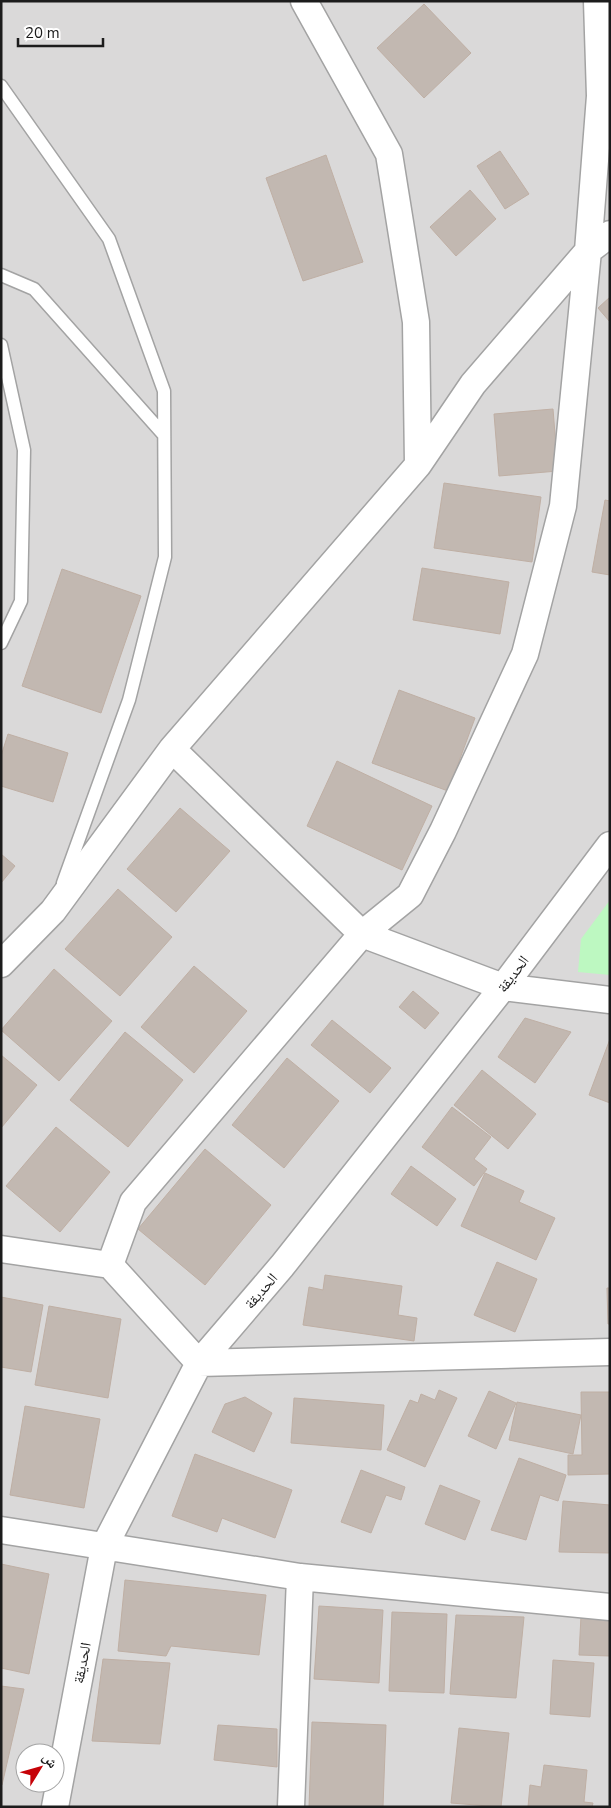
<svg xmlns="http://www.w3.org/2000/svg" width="611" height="1808" font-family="'Nunito Sans','Noto Naskh Arabic',sans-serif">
	<rect width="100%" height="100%" fill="#ede9e1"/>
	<path fill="#dad9d9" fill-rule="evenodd" d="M1 1H610V1807H1ZM25 1753H55V1783H25Z"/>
	<path fill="#bdf8c1" d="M610 900V975L578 972 581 939Z"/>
	<path fill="#c2b8b1" stroke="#bfafa4" d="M424 4 471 53 424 98 377 48Z
		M500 151 529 194 505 209 477 166Z
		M326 155 363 262 303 281 266 178Z
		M470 190 496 219 456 256 430 227Z
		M610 297V322L598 308Z
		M553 409 558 471 499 476 494 414Z
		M444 483 541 497 532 562 434 548Z
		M605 500 610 501V575L592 572Z
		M422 568 509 582 500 634 413 620Z
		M62 569 141 596 101 713 22 686Z
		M399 690 475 718 448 791 372 763Z
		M8 734 68 753 53 802 1 786V756Z
		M337 761 432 806 402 870 307 826Z
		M180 808 230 851 176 912 127 869Z
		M1 854 15 866 1 883Z
		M118 889 172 937 120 996 65 949Z
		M194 966 247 1011 194 1073 141 1027Z
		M54 969 112 1021 59 1081 1 1030Z
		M413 991 439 1013 425 1029 399 1007Z
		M525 1018 571 1032 535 1083 498 1057Z
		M332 1020 391 1068 370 1093 311 1045Z
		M125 1032 183 1080 128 1147 70 1100Z
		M610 1039V1103L589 1095Z
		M1 1055 37 1085 1 1128Z
		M287 1058 339 1101 284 1168 232 1125Z
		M482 1070 536 1114 508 1149 454 1105Z
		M452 1107 491 1137 474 1159 487 1169 474 1186 422 1147Z
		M56 1127 110 1172 60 1232 6 1186Z
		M205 1149 271 1205 205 1285 138 1229Z
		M411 1166 456 1199 437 1226 391 1194Z
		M485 1173 524 1191 519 1202 555 1218 536 1260 461 1226Z
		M497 1262 537 1279 515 1332 474 1315Z
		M325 1275 402 1286 398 1315 417 1318 414 1341 303 1325 309 1287 323 1290Z
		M607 1288H610V1324H608Z
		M1 1297 43 1305 31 1372 1 1367Z
		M49 1306 121 1319 108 1398 35 1385Z
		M439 1390 457 1398 425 1467 387 1450 410 1400 418 1403 421 1394 435 1400Z
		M489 1391 516 1403 496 1449 468 1436Z
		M581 1392H610V1474L568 1475V1455H582Z
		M245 1397 272 1413 254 1452 212 1432 225 1404Z
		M294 1398 384 1405 381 1450 291 1443Z
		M517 1402 581 1415 573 1454 509 1440Z
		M25 1406 100 1419 84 1508 10 1495Z
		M195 1454 292 1490 275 1538 222 1518 217 1532 172 1516Z
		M519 1458 566 1475 558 1501 540 1495 526 1540 491 1530Z
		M361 1470 405 1487 401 1500 386 1495 371 1533 341 1522Z
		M440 1485 480 1501 465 1540 425 1524Z
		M563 1501 610 1505V1553L559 1552Z
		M1 1564 49 1574 29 1674 1 1668Z
		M125 1580 266 1595 259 1655 171 1646 166 1656 118 1651Z
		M319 1606 383 1610 379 1683 314 1679Z
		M392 1612 447 1614 444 1693 389 1691Z
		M456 1615 524 1617 516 1698 450 1694Z
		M581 1616 610 1618V1656L579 1655Z
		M103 1659 170 1663 160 1744 92 1741Z
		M553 1660 594 1663 590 1717 550 1714Z
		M1 1686 24 1689 2 1785H1Z
		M312 1722 386 1725 383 1807H309Z
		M218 1725 277 1729V1767L214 1760Z
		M459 1728 509 1733 501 1807 451 1803Z
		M544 1765 587 1770 584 1802 593 1803 592 1807H528L530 1785 541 1787Z"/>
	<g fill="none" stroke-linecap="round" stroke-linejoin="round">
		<defs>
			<path id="service" d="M1 86 109 239 164 391 165 557 129 700 63 883
				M1 275 34 289 164 435
				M1 345 24 450 21 601 1 643"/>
			<path id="minor" d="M304 1 389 154 416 322 418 465
				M172 749 362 934 503 987 610 1000
				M1 964 53 911 172 749 418 465 473 384 588 251 610 234
				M1 1249 110 1265 199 1363 610 1352
				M110 1265 133 1202 362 934 410 895 443 831 525 654 563 506 588 251 600 96 597 1
				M1 1530 300 1577 610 1607
				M55 1807 104 1547 199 1363 282 1266 503 987 610 845
				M291 1807 300 1577"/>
		</defs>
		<use href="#service" stroke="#a3a3a3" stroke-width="15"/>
		<use href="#minor" stroke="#a3a3a3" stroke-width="29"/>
		<use href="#service" stroke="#fff" stroke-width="12"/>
		<use href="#minor" stroke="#fff" stroke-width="26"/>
	</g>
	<g text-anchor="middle" stroke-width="4" stroke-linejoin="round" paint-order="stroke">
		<g font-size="15" fill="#1c1c1c" stroke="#fff">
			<text transform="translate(513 974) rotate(-53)" y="5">الحديقة</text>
			<text transform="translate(261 1291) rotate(-49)" y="5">الحديقة</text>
			<text transform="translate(82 1663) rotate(-79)" y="5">الحديقة</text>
		</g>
	</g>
	<rect width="611" height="1808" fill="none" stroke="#1c1c1c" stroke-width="5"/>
	<g transform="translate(40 1768) rotate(53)"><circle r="24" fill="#ffffff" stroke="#a4a4a4"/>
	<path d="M0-4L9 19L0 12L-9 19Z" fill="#c60207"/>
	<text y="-8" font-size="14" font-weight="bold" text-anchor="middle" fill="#1c1c1c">ش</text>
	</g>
	<path d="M18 38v8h85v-8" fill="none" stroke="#1c1c1c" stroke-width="2.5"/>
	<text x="25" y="38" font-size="15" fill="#1c1c1c" stroke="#ffffff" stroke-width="4" paint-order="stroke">20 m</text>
</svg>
